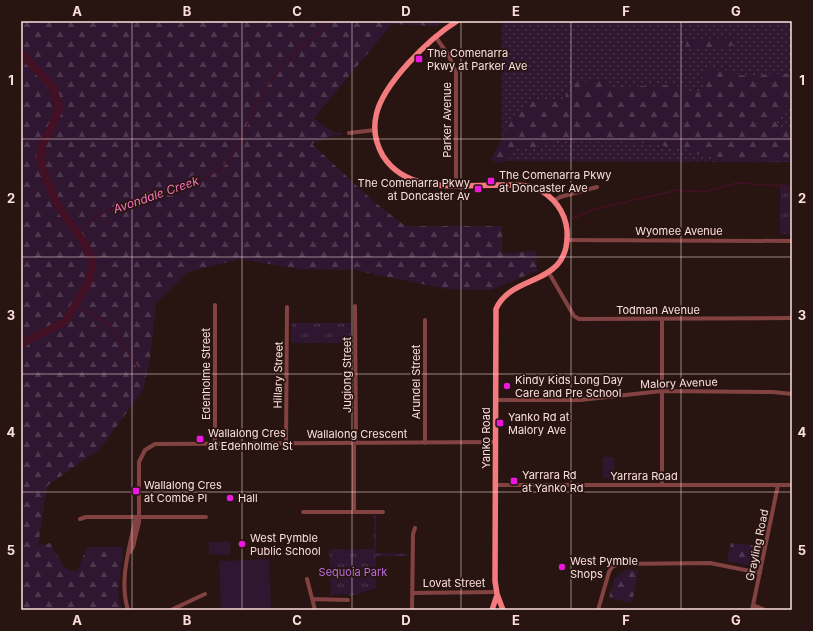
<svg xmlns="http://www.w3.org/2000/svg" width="813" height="631" font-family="Inter,sans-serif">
	<defs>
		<pattern id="grass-dots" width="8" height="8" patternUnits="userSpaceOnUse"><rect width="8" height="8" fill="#2f1631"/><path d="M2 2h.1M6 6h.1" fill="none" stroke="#4e374e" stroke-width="1.8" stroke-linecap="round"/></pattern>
		<pattern id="forest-firs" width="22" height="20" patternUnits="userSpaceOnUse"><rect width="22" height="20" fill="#2f1631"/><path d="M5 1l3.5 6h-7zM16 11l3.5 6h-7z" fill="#4e374e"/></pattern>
		<pattern id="park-tufts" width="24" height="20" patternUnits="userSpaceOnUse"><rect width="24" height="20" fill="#2f1631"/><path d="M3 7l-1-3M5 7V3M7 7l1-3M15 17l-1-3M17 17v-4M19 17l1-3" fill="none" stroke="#4e374e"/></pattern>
	</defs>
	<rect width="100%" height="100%" fill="#281512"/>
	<path fill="url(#grass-dots)" d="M502 21H792V162L502 161Z"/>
	<path fill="url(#forest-firs)" d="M21 21H444L437 26 392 24 314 118 334 133 342 132V135H334L312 144 372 200 405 226H502V253L536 251 537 271 491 290 446 289 354 270 298 269 240 259 188 272 156 303 150 359 143 390 100 449 47 486 38 546 50 543 65 568 77 572 87 547H123L118 597 122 610H21Z
		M736 38 732 46 688 49 685 39Z
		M706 69 733 71 740 75 756 77 766 74H792V103L784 108 775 121 780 127 792 129V161L724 162 690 150 644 143 558 141 536 147 518 148 509 159 499 163 491 160C502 140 514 104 538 99 545 98 555 100 563 100L575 83 603 80 610 87 671 85 685 87 691 92H698L703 88 702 75Z
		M731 543 760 546 756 564 752 566 727 561Z
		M625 570H638L632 603 609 598 614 579Z"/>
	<path fill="url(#park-tufts)" d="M780 183 792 187V234H780Z
		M292 323H351V343H291Z
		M374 516H376V553L408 554V556H376V588L351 596 346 594 331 595 329 549H374Z"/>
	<path fill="#2f1631" d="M603 457H614V479L603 478Z
		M209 542H230V555L209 554Z
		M269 559 271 610H221L219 561Z"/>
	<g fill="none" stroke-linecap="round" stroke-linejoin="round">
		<path stroke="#431024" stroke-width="1.5" d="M572 219 592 210 677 190 704 192 737 183 782 186 792 192
			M76 230C90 221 104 211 121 205 152 195 199 188 223 166 242 148 246 124 257 102 275 69 303 46 330 21
			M75 305 111 326 140 371"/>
		<path stroke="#431024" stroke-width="8" d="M21 53 53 87 59 108 51 129 42 146 40 159 43 170 58 206 85 244 93 264 88 283 65 322 26 341 21 346"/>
		<path stroke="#824242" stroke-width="4" d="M435 36 449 56 456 73V185
			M349 133 375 130
			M554 201 560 197 597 187
			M566 240 792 241
			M549 273 574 316 579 319 792 318
			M355 306 356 443
			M425 320V443
			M496 400H580L662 391 773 392 792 394
			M215 443V305
			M286 443 287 307
			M354 443V512
			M496 485H792
			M662 485V319
			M303 512H383
			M80 519 86 517H206
			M130 552 133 547 139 522V462L145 450 155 444 496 442
			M307 579 315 610
			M412 593 496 592
			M312 599 348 600
			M753 605 765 610
			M128 610C119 582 129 549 135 521L138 518
			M171 610 205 594
			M412 610 413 534 415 528
			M598 610 609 572 612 567 618 564 710 563 760 573
			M752 610 778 485"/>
		<path stroke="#f47b7d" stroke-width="5.5" d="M457 21C430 38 382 84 376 116 373 130 376 144 383 156 408 195 461 185 500 185 512 185 525 184 536 188 553 196 565 211 567 230 571 288 512 272 496 309L495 581 497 594 503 610
			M492 610 497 595"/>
	</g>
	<path fill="none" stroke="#fcdfdc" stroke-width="1" stroke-opacity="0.55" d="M132 21V610M242 21V610M352 21V610M461 21V610M571 21V610M681 21V610M21 139H792M21 257H792M21 374H792M21 492H792"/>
	<g fill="#eb19de" stroke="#281512" stroke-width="1.5">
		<rect x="415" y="55" width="8" height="8" rx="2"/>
		<rect x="487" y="177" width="8" height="8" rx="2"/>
		<rect x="474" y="185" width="8" height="8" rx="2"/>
		<circle cx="507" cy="386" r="4"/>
		<rect x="496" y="419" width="8" height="8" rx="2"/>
		<rect x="196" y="435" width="8" height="8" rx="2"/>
		<rect x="510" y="477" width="8" height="8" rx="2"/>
		<rect x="132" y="487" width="8" height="8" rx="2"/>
		<circle cx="230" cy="498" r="4"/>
		<circle cx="242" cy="544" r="4"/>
		<circle cx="562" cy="567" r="4"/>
	</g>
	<g text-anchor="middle" stroke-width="3.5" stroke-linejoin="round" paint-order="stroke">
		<g font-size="11" fill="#fcdfdc" stroke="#281512" text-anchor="start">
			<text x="427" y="57">The Comenarra<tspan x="427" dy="13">Pkwy at Parker Ave</tspan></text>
			<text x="499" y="179">The Comenarra Pkwy<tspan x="499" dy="13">at Doncaster Ave</tspan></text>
			<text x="470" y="187" text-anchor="end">The Comenarra Pkwy<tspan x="470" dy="13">at Doncaster Av</tspan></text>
			<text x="515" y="384">Kindy Kids Long Day<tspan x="515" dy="13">Care and Pre School</tspan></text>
			<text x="508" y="421">Yanko Rd at<tspan x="508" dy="13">Malory Ave</tspan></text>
			<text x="208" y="437">Wallalong Cres<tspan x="208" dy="13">at Edenholme St</tspan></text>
			<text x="522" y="479">Yarrara Rd<tspan x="522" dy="13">at Yanko Rd</tspan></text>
			<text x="144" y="489">Wallalong Cres<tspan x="144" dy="13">at Combe Pl</tspan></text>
			<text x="238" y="502">Hall</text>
			<text x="250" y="542">West Pymble<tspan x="250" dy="13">Public School</tspan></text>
			<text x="570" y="565">West Pymble<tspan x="570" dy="13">Shops</tspan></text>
		</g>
		<g font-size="11" fill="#fcdfdc" stroke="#281512">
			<text transform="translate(447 120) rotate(-90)" y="4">Parker Avenue</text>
			<text x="679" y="235">Wyomee Avenue</text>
			<text x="658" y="314">Todman Avenue</text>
			<text transform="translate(206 374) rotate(-90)" y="4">Edenholme Street</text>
			<text transform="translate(278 375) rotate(-89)" y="4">Hillary Street</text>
			<text transform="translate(347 375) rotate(-90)" y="4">Jugiong Street</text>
			<text transform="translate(416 382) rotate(-90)" y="4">Arundel Street</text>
			<text transform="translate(679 383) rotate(-2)" y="4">Malory Avenue</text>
			<text x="357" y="438">Wallalong Crescent</text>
			<text transform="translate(486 438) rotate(-90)" y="4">Yanko Road</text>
			<text x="644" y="480">Yarrara Road</text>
			<text transform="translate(757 545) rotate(-78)" y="4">Grayling Road</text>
			<text x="454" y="587">Lovat Street</text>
		</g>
		<g font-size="11" fill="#b96dd7" stroke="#281512">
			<text x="353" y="576">Sequoia Park</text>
		</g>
		<g font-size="12" font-style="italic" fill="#f373bc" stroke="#281512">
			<text transform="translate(156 195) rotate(-19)" y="4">Avondale Creek</text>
		</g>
	</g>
	<rect width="813" height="631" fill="none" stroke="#281512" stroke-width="44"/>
	<rect x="22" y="22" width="769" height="587" fill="none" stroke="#fcdfdc" stroke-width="1.5"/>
	<g font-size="13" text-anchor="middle" font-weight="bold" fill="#fcdfdc">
		<text x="77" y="16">A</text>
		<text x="187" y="16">B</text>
		<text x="297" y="16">C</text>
		<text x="406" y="16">D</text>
		<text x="516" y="16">E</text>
		<text x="626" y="16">F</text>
		<text x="736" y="16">G</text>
		<text x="11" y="85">1</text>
		<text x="802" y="85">1</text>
		<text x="11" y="203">2</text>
		<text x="802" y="203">2</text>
		<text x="11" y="320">3</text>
		<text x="802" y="320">3</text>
		<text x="11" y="437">4</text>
		<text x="802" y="437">4</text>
		<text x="11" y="555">5</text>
		<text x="802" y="555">5</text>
		<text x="77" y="625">A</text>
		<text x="187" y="625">B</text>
		<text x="297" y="625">C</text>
		<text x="406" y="625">D</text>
		<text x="516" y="625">E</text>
		<text x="626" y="625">F</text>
		<text x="736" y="625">G</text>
	</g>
</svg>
